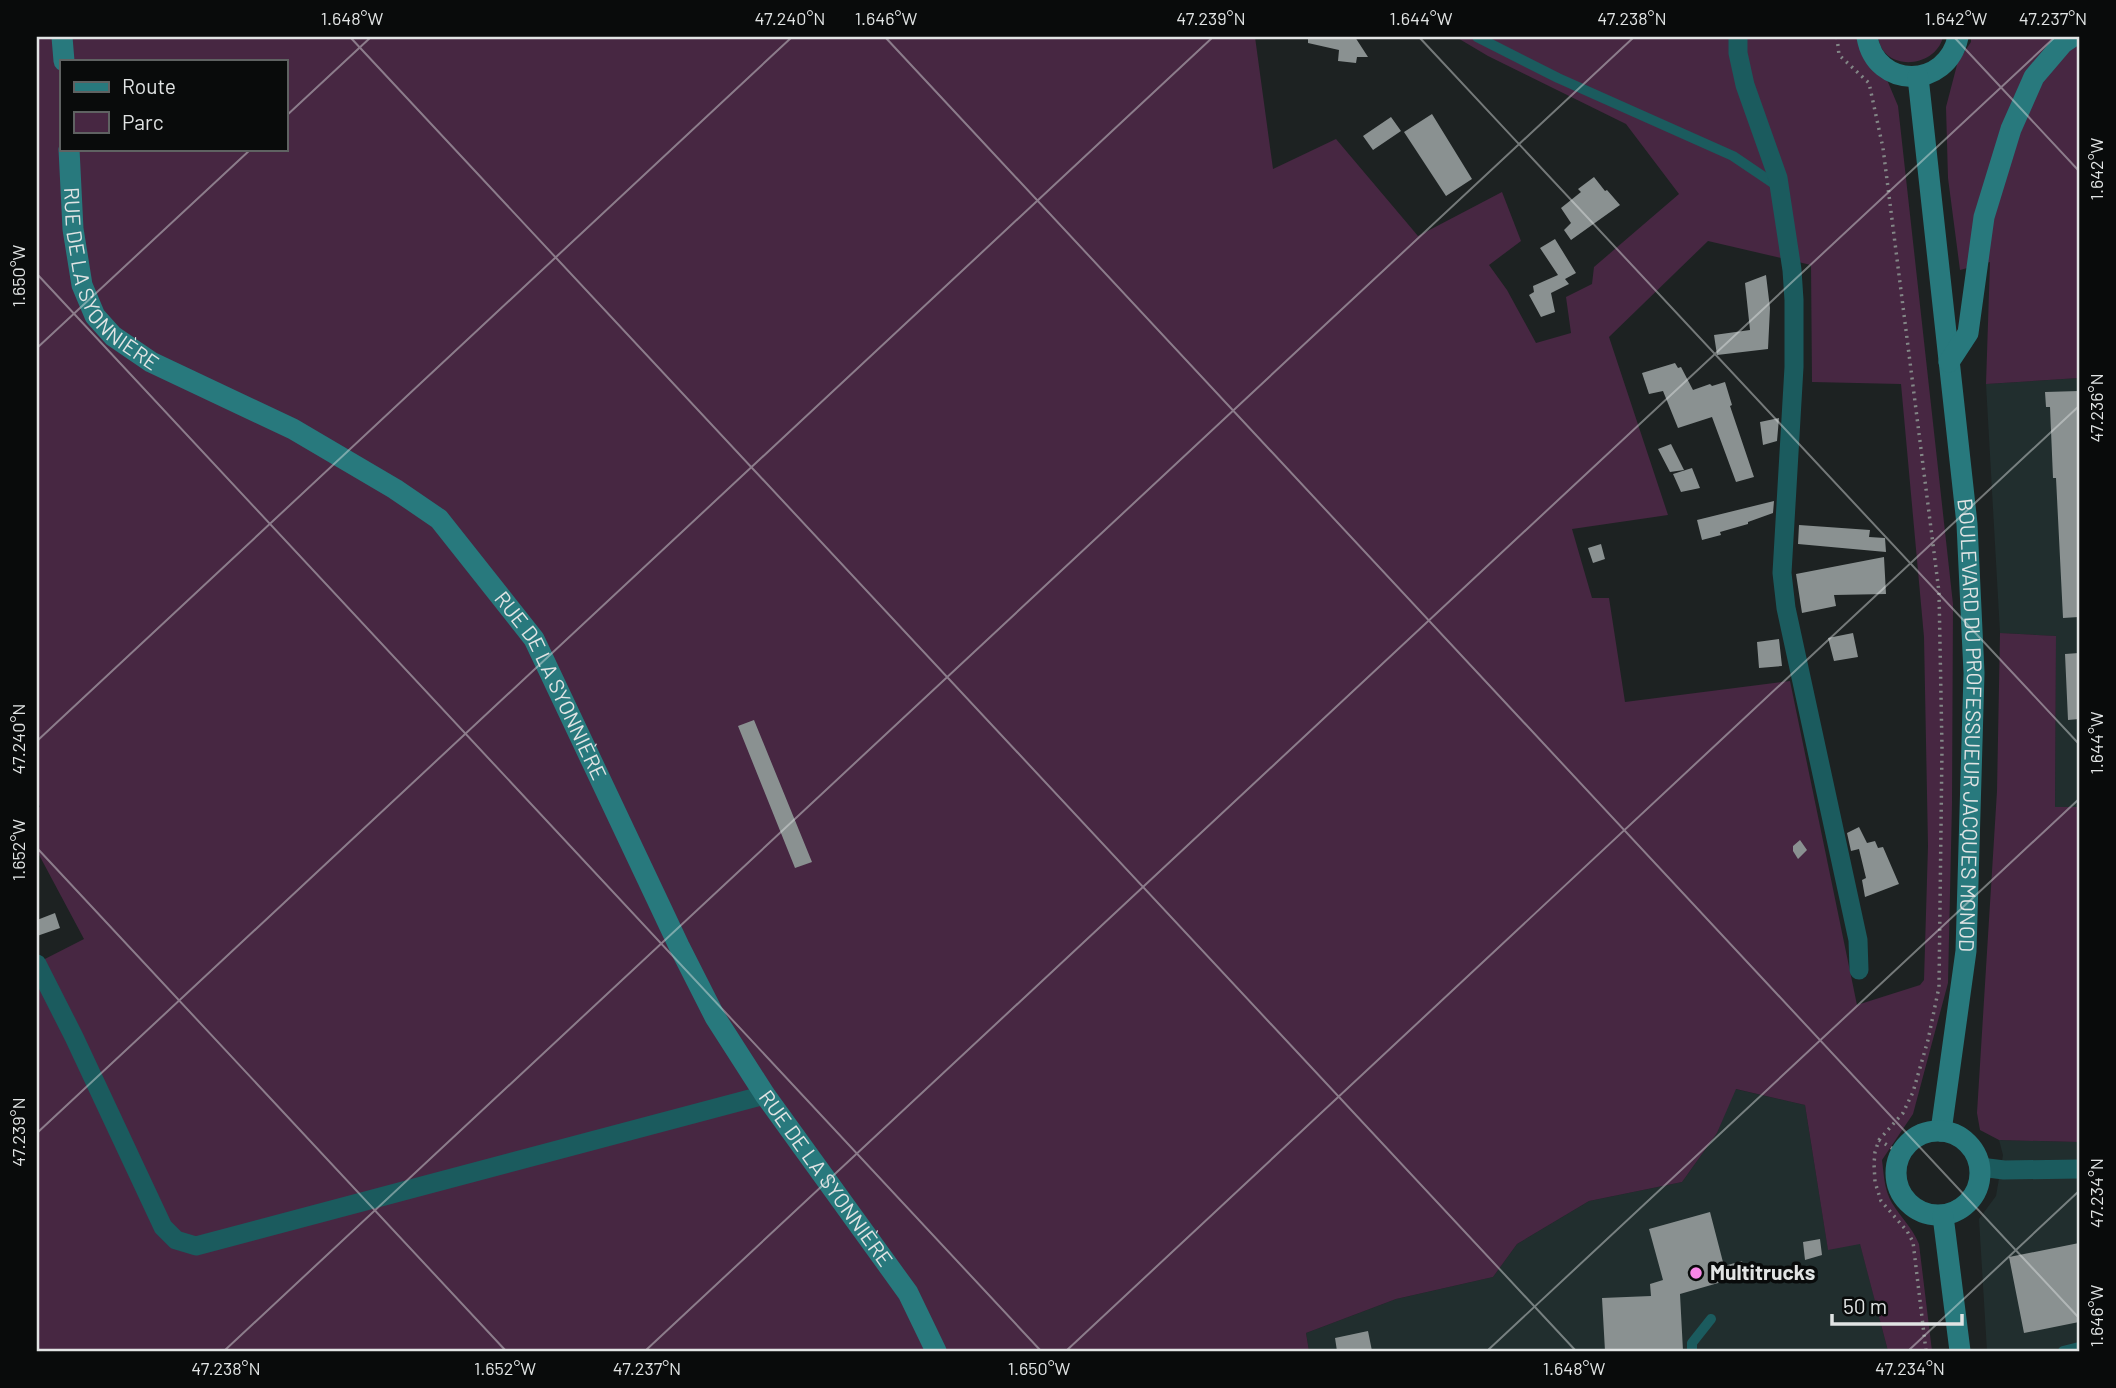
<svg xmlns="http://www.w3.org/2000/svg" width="2116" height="1388" font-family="Barlow,sans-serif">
	<rect width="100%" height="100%" fill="#1d2222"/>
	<path fill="#212e2e" d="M2079 378V807H2055L2056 636 2000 633 1986 384Z
		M1735 1089 1805 1105 1828 1249 1860 1243 1888 1351H1309L1306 1333 1396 1299 1493 1277 1517 1244 1589 1201 1682 1182 1717 1133Z
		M1999 1140 2079 1142V1351H1987L1979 1219 1996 1196 2003 1155Z"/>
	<path fill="#472742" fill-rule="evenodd" d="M37 37H1255L1273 169 1336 139 1418 236 1502 192 1521 241 1489 265 1507 290 1536 343 1571 333 1566 297 1592 284 1594 267 1679 194 1626 124 1488 56 1456 37H1869L1898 106 1953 604 1952 804 1948 983 1913 1114 1882 1160C1884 1175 1884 1189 1892 1203 1901 1218 1912 1227 1919 1244L1932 1351H1888L1860 1244 1828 1250 1805 1105 1736 1089 1717 1133 1682 1182 1589 1201 1517 1244 1493 1277 1396 1299 1306 1333 1309 1351H37V963L84 939 37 851V808L40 807 37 800ZM61 61H285V149H61ZM1708 241 1811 265 1812 382 1901 384 1924 637 1928 846 1924 980 1920 985 1857 1005 1790 681 1625 702 1609 598H1592L1572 529 1668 515 1609 337Z
		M1878 37H1943C1935 69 1883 72 1878 37Z
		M1971 37H2079V378L1986 384 1990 262 1960 270 1948 178 1946 107 1958 61 1971 42Z
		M2000 633 2056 636 2055 807H2079V1142L1999 1140 1980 1130 1977 1113 1997 791Z"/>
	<path fill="#8a9191" d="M1308 37H1355L1368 57H1357L1356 63 1338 61 1339 50 1308 43Z
		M1432 114 1472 179 1446 196 1404 132Z
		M1391 117 1401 131 1373 150 1363 136Z
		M1594 177 1605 191 1607 190 1620 205 1571 240 1564 230 1571 223 1561 208 1581 192 1578 189Z
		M1555 239 1576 273 1565 279 1569 284 1551 293 1555 312 1541 317 1529 295 1534 292 1533 286 1558 275 1540 248Z
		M1766 275 1770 308 1768 349 1717 355 1714 335 1750 330 1745 283Z
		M1675 363 1678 368 1681 367 1693 390 1710 384 1712 386 1725 382 1732 405 1730 406 1754 477 1736 482 1712 417 1678 428 1663 391 1649 394 1642 373Z
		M2079 391V617L2063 618 2056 478H2053L2050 407H2046L2045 392Z
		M1779 418 1777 441 1763 445 1760 422Z
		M1671 444 1684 470 1670 472 1658 449Z
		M1692 468 1700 488 1681 492 1673 474Z
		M1774 501 1773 513 1748 522V524L1720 532 1721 535 1702 540 1697 520Z
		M1799 525 1870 530 1869 537 1885 538 1886 552 1798 544Z
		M1601 544 1605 559 1593 563 1588 548Z
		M1884 557 1886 594 1834 595 1836 606 1802 613 1796 574Z
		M1853 633 1858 657 1834 661 1828 638Z
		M1779 639 1782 666 1759 668 1757 642Z
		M2079 653V719L2068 720 2065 654Z
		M754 720 812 862 795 868 738 726Z
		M1859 827 1867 843 1875 841 1878 848 1883 847 1899 884 1865 897 1862 880 1866 878 1859 849 1851 851 1847 833Z
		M1800 840 1807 850 1798 859 1793 851V846Z
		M55 913 60 928 37 936V920Z
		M1710 1212 1724 1266 1742 1261 1746 1275 1680 1294 1683 1351H1605L1602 1298 1651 1296 1650 1284 1663 1280 1649 1229Z
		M1820 1239 1822 1255 1805 1260 1803 1242Z
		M2079 1243V1322L2024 1333 2009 1257Z
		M1368 1331 1372 1351H1337L1335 1338Z"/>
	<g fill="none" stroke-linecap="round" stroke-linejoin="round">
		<path stroke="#838787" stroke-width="3.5" stroke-dasharray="2 5" stroke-linecap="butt" d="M1837 37 1839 55 1869 83 1883 148 1939 592 1942 748 1939 987 1928 1040 1913 1092 1903 1113 1879 1140 1875 1152 1874 1164 1875 1182 1881 1201 1907 1231 1913 1242 1926 1351
			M1879 1140 1901 1154"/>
		<path stroke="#1b5b5e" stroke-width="10" d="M1477 37 1558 78 1733 156 1779 187
			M1692 1351V1343L1711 1319
			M2063 1351 2079 1347"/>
		<path stroke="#1b5b5e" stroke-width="19" d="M1738 37V53L1745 85 1778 178 1792 270 1794 300V367L1782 573 1786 608 1858 940 1859 970
			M37 964 74 1037 163 1227 176 1240 196 1246 765 1095
			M1980 1167 2004 1170 2079 1169"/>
		<g stroke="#28797d" stroke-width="21">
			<path d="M62 37 64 61"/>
			<path d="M1867 37C1876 90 1947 89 1958 37"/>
			<path id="s1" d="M1918 77 1967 524 1974 673 1966 951 1941 1131"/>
			<path id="s2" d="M69 149 73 229 82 285 95 316 113 336 151 362 293 429 395 489 439 519 534 639 679 946 715 1017 765 1095 908 1293 936 1351"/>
			<path d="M1949 362 1968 333 1984 217 2011 129 2034 77 2063 43 2072 37"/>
			<circle cx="1938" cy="1173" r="42"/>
			<path d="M1943 1216 1960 1351"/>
		</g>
	</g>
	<path fill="none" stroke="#e1e4e4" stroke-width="2" stroke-opacity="0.45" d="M350 37 1576 1351M885 37 2079 1318M1419 37 2079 744M1954 37 2079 171M285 117 371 37M37 274 1041 1351M37 348 251 149M37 741 792 37M37 848 506 1351M37 1133 1213 37M224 1351 1634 37M645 1351 2055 37M1066 1351 2079 406M1487 1351 2079 799M1908 1351 2079 1191"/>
	<circle fill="#f987e8" stroke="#090b0b" stroke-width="2.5" cx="1696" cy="1273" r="7"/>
	<g text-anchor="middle" stroke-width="7" stroke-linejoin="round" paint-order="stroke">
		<g font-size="21" fill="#e1e4e4" stroke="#090b0b">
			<text dy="7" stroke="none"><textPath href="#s2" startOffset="144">RUE DE LA SYONNIÈRE</textPath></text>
			<text dy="7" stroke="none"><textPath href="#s2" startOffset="774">RUE DE LA SYONNIÈRE</textPath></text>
			<text dy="7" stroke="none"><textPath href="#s1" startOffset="651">BOULEVARD DU PROFESSUEUR JACQUES MONOD</textPath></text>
			<text dy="7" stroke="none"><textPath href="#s2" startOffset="1340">RUE DE LA SYONNIÈRE</textPath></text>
		</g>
		<g font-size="21" font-weight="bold" fill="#e1e4e4" stroke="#090b0b" text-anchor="start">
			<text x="1710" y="1280">Multitrucks</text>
		</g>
	</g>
	<rect width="2116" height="1388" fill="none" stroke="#090b0b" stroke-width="77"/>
	<rect x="60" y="60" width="228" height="91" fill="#090b0b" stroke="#5f6262" stroke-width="2"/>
	<rect x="74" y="82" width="35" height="10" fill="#28797d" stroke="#5f6262" stroke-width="2"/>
	<text x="122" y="94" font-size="21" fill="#e1e4e4">Route</text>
	<rect x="74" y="112" width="35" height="21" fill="#472742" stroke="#5f6262" stroke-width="2"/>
	<text x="122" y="130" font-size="21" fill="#e1e4e4">Parc</text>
	<path d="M1832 1314v10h130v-10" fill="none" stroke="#e1e4e4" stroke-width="3.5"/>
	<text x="1843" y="1314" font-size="21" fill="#e1e4e4" stroke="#090b0b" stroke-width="5" paint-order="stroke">50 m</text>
	<rect x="38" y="38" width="2040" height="1312" fill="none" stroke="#e1e4e4" stroke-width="2.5"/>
	<g font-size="18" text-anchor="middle" fill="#e1e4e4">
		<text x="352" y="25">1.648°W</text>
		<text x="790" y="25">47.240°N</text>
		<text x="886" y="25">1.646°W</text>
		<text x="1211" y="25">47.239°N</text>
		<text x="1421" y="25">1.644°W</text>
		<text x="1632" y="25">47.238°N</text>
		<text x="1956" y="25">1.642°W</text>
		<text x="2053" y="25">47.237°N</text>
		<text transform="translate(2097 169) rotate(-90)" y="6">1.642°W</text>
		<text transform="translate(19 276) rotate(-90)" y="6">1.650°W</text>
		<text transform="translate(2097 408) rotate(-90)" y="6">47.236°N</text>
		<text transform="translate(19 739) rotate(-90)" y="6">47.240°N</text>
		<text transform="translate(2097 743) rotate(-90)" y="6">1.644°W</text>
		<text transform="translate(19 850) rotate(-90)" y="6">1.652°W</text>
		<text transform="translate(19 1132) rotate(-90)" y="6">47.239°N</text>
		<text transform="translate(2097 1193) rotate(-90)" y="6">47.234°N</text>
		<text transform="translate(2097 1316) rotate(-90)" y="6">1.646°W</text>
		<text x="226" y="1375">47.238°N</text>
		<text x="505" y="1375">1.652°W</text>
		<text x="647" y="1375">47.237°N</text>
		<text x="1039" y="1375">1.650°W</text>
		<text x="1574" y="1375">1.648°W</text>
		<text x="1910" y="1375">47.234°N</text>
	</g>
</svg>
